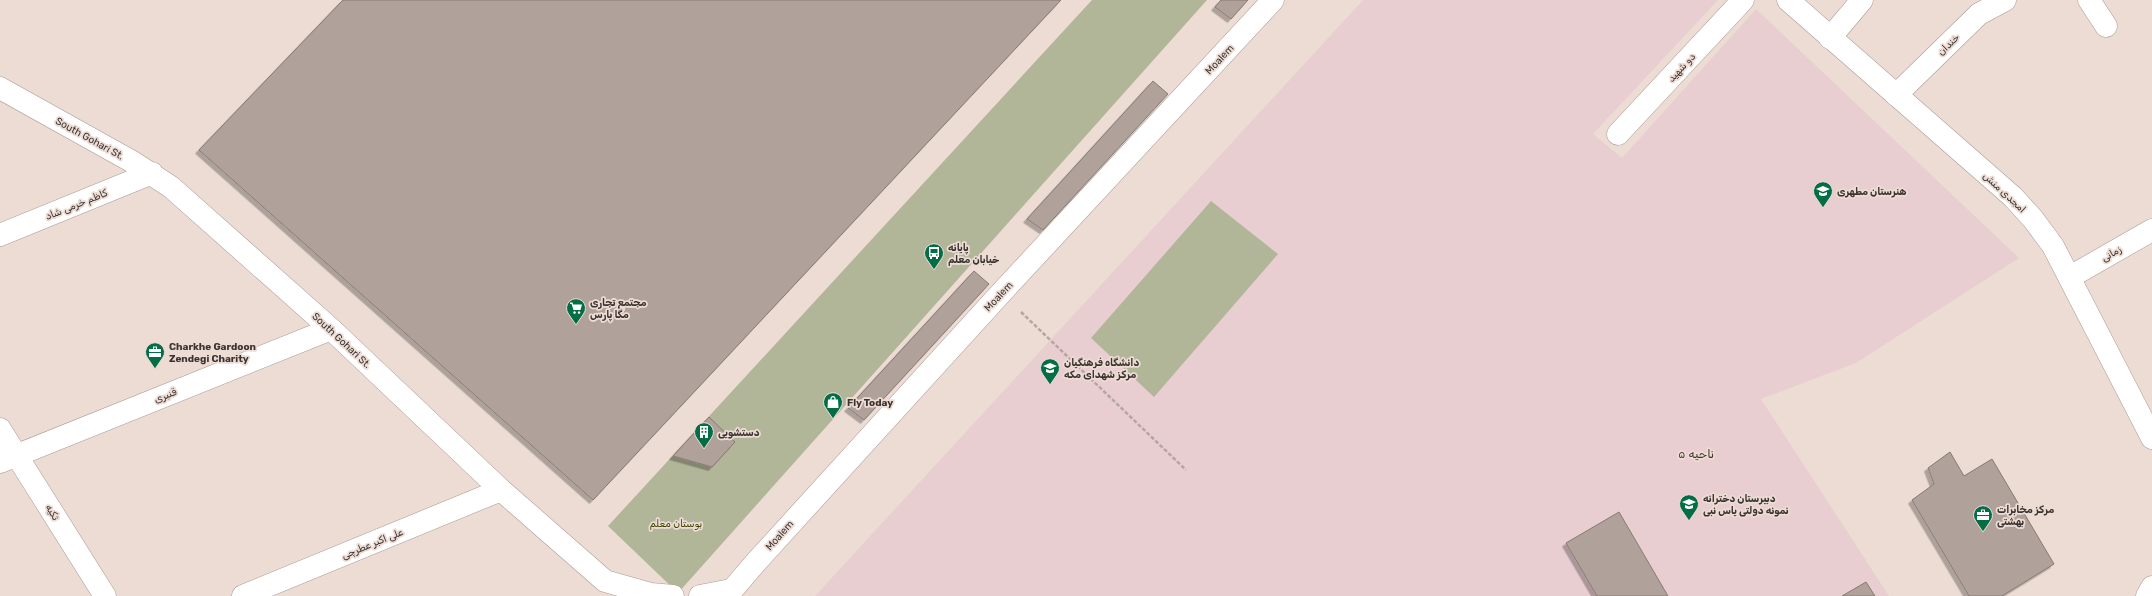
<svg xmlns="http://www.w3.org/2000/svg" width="2152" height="596" font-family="Rubik,Cairo,sans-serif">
	<defs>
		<filter id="shadow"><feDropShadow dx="-3.5" dy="3.5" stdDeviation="0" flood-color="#0004"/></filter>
	</defs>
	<rect width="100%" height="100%" fill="#ecdcd4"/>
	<path fill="#e9ced1" d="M1363 0H1718L1593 134 1622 158 1756 9 2019 258 1856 363 1761 399 1889 596H815Z"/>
	<path fill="#b2b698" d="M1092 0H1207L678 593 608 526Z
		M1211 201 1278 254 1154 397 1091 338Z"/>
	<path fill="#b0a19a" stroke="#887973" filter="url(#shadow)" d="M343 0H1061L593 500 199 150Z
		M1221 0H1248L1231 19 1215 7Z
		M1153 81 1168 94 1043 230 1027 219Z
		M974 271 989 284 864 420 848 408Z
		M709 417 735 442 712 467 673 456Z
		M1950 452 1964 476 1992 459 2054 564 2002 596H1969L1912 500 1934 484 1928 468Z
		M1619 512 1668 596H1597L1566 543Z
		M1866 582 1875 596H1842Z"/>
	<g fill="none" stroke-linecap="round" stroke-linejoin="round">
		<defs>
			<path id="minor" d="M2089 0 2106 26
				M1830 38 1862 0
				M0 88 131 161 171 187 331 329 501 490 605 581 651 594 673 596
				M1896 95 1979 14 2005 0
				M1618 134 1743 0
				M0 235 152 173
				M2070 277 2152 230
				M0 429 105 596
				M0 462 331 329
				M243 596 501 490
				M700 596 731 590"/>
			<path id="secondary" d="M1788 0 2013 197 2033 219 2053 246 2152 438
				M727 596 757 561 1001 293 1273 0
				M2147 596 2152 587"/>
		</defs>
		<use href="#minor" stroke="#a99a93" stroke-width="23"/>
		<use href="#secondary" stroke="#a99a93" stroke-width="23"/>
		<path stroke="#b4a7a1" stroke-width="2.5" stroke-dasharray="4 2" stroke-linecap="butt" d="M1021 312 1186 470"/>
		<use href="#minor" stroke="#fff" stroke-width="22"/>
		<use href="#secondary" stroke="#fff" stroke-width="22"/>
	</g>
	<defs>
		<symbol id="school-pin" viewBox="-11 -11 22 30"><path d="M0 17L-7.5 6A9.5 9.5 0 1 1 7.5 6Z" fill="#036e45" stroke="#ecdcd4"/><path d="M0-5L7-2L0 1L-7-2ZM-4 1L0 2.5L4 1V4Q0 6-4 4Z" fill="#fff"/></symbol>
		<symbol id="bus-pin" viewBox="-11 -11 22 30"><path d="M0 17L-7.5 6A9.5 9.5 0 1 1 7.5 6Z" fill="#036e45" stroke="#ecdcd4"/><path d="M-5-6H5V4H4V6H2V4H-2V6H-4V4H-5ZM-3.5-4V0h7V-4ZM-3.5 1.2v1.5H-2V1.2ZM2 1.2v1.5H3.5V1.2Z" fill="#fff"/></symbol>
		<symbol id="supermarket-pin" viewBox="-11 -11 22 30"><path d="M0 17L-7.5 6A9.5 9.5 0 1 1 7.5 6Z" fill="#036e45" stroke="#ecdcd4"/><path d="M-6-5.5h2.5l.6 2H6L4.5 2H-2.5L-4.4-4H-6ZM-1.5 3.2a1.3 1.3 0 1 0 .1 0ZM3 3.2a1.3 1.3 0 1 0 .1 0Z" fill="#fff"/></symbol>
		<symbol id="office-pin" viewBox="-11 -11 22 30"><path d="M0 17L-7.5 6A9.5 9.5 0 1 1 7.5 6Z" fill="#036e45" stroke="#ecdcd4"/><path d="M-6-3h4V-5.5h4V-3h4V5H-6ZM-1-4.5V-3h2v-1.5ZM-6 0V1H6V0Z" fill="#fff"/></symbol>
		<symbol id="university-pin" viewBox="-11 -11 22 30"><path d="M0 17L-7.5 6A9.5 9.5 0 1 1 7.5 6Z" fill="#036e45" stroke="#ecdcd4"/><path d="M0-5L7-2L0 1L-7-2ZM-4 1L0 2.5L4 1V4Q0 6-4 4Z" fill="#fff"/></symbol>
		<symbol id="shop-pin" viewBox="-11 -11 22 30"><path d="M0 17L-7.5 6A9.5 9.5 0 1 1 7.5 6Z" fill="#036e45" stroke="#ecdcd4"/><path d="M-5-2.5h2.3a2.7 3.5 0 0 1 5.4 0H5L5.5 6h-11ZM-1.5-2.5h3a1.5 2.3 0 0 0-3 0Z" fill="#fff"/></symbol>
		<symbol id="building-pin" viewBox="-11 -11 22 30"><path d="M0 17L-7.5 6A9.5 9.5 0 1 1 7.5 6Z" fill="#036e45" stroke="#ecdcd4"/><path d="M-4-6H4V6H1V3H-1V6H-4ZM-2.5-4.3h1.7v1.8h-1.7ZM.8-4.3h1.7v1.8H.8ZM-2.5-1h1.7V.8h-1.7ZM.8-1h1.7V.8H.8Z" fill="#fff"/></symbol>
	</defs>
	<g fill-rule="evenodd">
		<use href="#school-pin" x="1812" y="180" width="22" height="30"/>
		<use href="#bus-pin" x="923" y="242" width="22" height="30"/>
		<use href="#supermarket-pin" x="565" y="297" width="22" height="30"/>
		<use href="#office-pin" x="144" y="341" width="22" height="30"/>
		<use href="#university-pin" x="1039" y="357" width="22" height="30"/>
		<use href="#shop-pin" x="822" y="391" width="22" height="30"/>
		<use href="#building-pin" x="693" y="421" width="22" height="30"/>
		<use href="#school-pin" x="1678" y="493" width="22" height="30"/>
		<use href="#office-pin" x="1972" y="504" width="22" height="30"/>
	</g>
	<g text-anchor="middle" stroke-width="3.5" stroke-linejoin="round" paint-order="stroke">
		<g font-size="10" fill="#3a3331" stroke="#ecdcd4">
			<text transform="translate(1948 44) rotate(-44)" y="4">خندان</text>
			<text transform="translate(1219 59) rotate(-47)" y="4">Moalem</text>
			<text transform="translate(1681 67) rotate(-47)" y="4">دو شهید</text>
			<text transform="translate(90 138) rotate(29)" y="4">South Gohari St.</text>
			<text transform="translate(2005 192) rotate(43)" y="4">امجدی منش</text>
			<text transform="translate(76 204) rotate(-22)" y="4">کاظم خرمی شاد</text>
			<text transform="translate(2111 253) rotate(-30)" y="4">زمانی</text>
			<text transform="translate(998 296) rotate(-47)" y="4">Moalem</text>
			<text transform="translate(342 340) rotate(43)" y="4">South Gohari St.</text>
			<text transform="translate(165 395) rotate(-22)" y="4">قنبری</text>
			<text transform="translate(53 512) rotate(58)" y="4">تکیه</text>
			<text transform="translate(779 535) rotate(-48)" y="4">Moalem</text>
			<text transform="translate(372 543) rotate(-22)" y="4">علی اکبر عطرچی</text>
		</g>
		<g font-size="10" font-weight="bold" fill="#3a3331" stroke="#ecdcd4" text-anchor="start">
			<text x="1837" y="195">هنرستان مطهری</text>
			<text x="948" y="251">پایانه<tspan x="948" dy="12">خیابان معلم</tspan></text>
			<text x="590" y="306">مجتمع تجاری<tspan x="590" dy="12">مگا پارس</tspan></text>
			<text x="169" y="350">Charkhe Gardoon<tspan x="169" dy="12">Zendegi Charity</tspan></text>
			<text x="1064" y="366">دانشگاه فرهنگیان<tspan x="1064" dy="12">مرکز شهدای مکه</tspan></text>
			<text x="847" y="406">Fly Today</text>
			<text x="718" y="436">دستشویی</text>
			<text x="1703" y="502">دبیرستان دخترانه<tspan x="1703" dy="12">نمونه دولتی یاس نبی</tspan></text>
			<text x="1997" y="513">مرکز مخابرات<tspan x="1997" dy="12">بهشتی</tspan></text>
		</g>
		<g font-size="10" fill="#3e4100" stroke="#ecdcd4">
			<text x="676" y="527">بوستان معلم</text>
		</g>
		<g font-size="12" fill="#41342e" stroke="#ecdcd4">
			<text x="1696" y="458">ناحیه ۵</text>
		</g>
	</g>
</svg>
